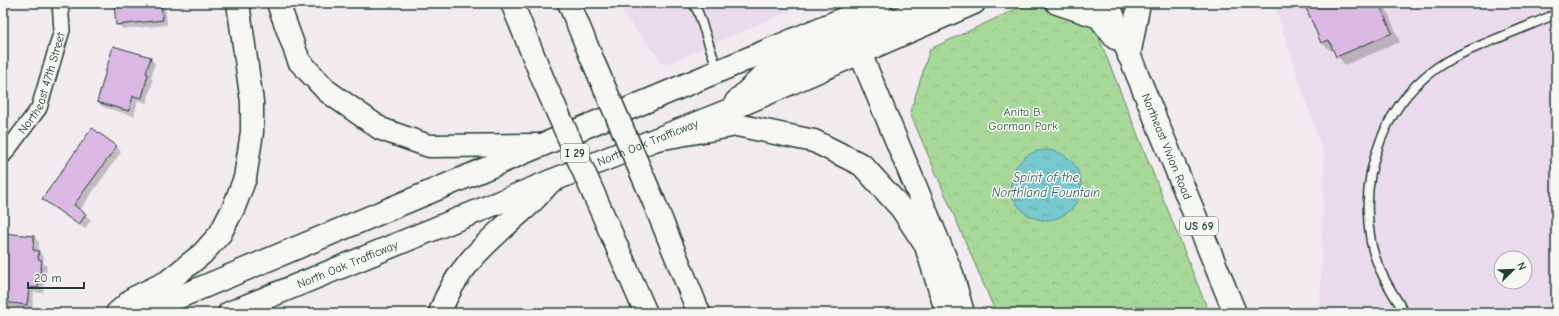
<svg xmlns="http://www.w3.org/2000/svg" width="1559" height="316" font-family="'Comic Neue',sans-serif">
	<defs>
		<pattern id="park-crowns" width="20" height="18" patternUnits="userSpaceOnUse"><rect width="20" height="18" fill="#a7d899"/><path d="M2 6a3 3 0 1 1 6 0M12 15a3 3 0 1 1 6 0" fill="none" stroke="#8fba84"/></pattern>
		<pattern id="water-ripples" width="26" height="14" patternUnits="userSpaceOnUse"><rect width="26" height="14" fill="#78c9cf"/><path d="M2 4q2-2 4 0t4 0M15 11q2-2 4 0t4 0" fill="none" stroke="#62a4a9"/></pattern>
	</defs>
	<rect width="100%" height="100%" fill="#f1eaef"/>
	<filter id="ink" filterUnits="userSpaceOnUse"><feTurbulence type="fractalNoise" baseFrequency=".025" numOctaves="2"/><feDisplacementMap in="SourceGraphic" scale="8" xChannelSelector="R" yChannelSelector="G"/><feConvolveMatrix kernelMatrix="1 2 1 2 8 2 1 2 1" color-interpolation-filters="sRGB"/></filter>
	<g filter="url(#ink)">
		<path fill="#eadbec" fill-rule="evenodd" d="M619 3H809L664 65 625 16Z
			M1274 3H1556V313H1320L1324 157ZM1501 258H1525V282H1501Z"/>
		<path fill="url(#park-crowns)" stroke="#638a66" d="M1029 3 1091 18 1209 313H996L910 113 930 49Z"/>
		<path fill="url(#water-ripples)" stroke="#549191" d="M1011 185a35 35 0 1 1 70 0a35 35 0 1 1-70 0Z"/>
		<path fill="#0003" fill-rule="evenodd" d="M115 3H165L167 25 123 29 117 24Z
			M1305 3H1384L1400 42 1345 65 1337 56 1334 50 1331 51 1322 43Z
			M150 58 155 63 151 78 153 80 147 103 138 100 134 116 103 107 98 102Z
			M116 146 121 152 80 210 91 220 85 229 49 204Z
			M3 234 34 237 39 242 38 252 44 257 43 263 47 266 43 293 34 292 32 309 3 306ZM33 240H35L33 256Z"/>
		<path fill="#dbb8e4" stroke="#1f3d34" d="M114 3H161L163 20 116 25Z
			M1304 3H1379L1392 33 1336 57 1329 40 1321 43Z
			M113 46 151 57 146 73 148 74 142 98 133 96 129 111 97 102Z
			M92 128 117 146 74 205 86 214 79 225 42 199Z
			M3 233 34 236 33 250 39 251 38 259 42 260 38 288 29 287 27 305 3 302Z"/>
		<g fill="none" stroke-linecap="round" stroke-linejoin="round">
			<defs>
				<path id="lane" d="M693 3 698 12 718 71
					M1405 313C1391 291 1376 268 1371 242 1358 173 1385 98 1447 61 1461 53 1477 47 1491 41 1513 32 1535 23 1556 14"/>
				<g id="street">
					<path id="s1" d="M3 156 39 108 62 30 60 3"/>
				</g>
				<g id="primary">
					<path d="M1057 3 1099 17 1115 38"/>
					<path id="s2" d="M1108 3 1235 313"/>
					<path d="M1129 56 1139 3"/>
					<path d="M736 102 764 75 935 3"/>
					<path d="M141 313 881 3"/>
					<path id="s3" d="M229 313 551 181 727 111 974 3"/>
				</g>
				<path id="highway" d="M278 3 299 61 327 91 381 129 429 146 542 145
					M512 3 544 82
					M569 3 593 61
					M860 53 952 274 963 313
					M658 139 737 125 814 141 862 165 901 208 926 246 947 313
					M654 202 699 313
					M607 224 646 313
					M117 313 134 298 167 282 202 254 220 234 234 207 245 178 252 132V102L238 3
					M440 313C454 270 488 241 521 212 532 203 541 192 551 181"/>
			</defs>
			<use href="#lane" stroke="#1f3d34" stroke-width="11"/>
			<use href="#street" stroke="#1f3d34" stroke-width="18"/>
			<use href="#primary" stroke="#1f3d34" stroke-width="25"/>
			<use href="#highway" stroke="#1f3d34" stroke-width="25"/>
			<use href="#lane" stroke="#f6f6f2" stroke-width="8"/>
			<use href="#street" stroke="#f6f6f2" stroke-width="15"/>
			<use href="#primary" stroke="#f6f6f2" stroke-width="22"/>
			<use href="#highway" stroke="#f6f6f2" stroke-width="22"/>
			<defs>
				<path id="highway-bridge" d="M593 61 654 202
					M544 82 607 224"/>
			</defs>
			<use href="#highway-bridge" stroke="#1f3d34" stroke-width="25" stroke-linecap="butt"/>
			<use href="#highway-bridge" stroke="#f6f6f2" stroke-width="22"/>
		</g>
	</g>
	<g text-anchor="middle" stroke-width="3" stroke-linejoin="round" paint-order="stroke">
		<g fill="#f6f6f2" stroke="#60746d" stroke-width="1">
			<rect x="561" y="144" width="28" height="18" rx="3"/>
			<rect x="1180" y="217" width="38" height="18" rx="3"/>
		</g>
		<g font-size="11" font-weight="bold" fill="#1f3d34">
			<text x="575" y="157">I 29</text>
			<text x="1199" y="230">US 69</text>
		</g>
		<g font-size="12" fill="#1f3d34" stroke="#f6f6f2">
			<text dy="4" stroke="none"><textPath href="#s1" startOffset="84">Northeast 47th Street</textPath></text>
			<text dy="4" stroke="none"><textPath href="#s3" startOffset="452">North Oak Trafficway</textPath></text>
			<text dy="4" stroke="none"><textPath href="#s2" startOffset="155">Northeast Vivion Road</textPath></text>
			<text dy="4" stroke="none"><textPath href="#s3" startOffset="128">North Oak Trafficway</textPath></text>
		</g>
		<g font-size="12" fill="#3a5c48" stroke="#f6f6f2">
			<text x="1023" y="116">Anita B.<tspan x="1023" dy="14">Gorman Park</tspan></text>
		</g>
		<g font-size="13" font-style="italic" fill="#35605b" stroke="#f6f6f2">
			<text x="1046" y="182">Spirit of the<tspan x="1046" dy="15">Northland Fountain</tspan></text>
		</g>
	</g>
	<rect width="1559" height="316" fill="none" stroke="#f6f6f2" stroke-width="16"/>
	<rect x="8" y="8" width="1543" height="300" fill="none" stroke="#1f3d34" stroke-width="1.5" filter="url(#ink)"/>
	<g transform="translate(1513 270) rotate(67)"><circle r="19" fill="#f6f6f2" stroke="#a0aca6"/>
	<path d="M0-3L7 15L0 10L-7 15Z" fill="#1f3d34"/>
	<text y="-6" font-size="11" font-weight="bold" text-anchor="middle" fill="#1f3d34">N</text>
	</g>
	<path d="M28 282v6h56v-6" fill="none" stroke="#1f3d34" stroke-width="2"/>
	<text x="34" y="282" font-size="12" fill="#1f3d34" stroke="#f6f6f2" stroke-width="3" paint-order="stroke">20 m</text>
</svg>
